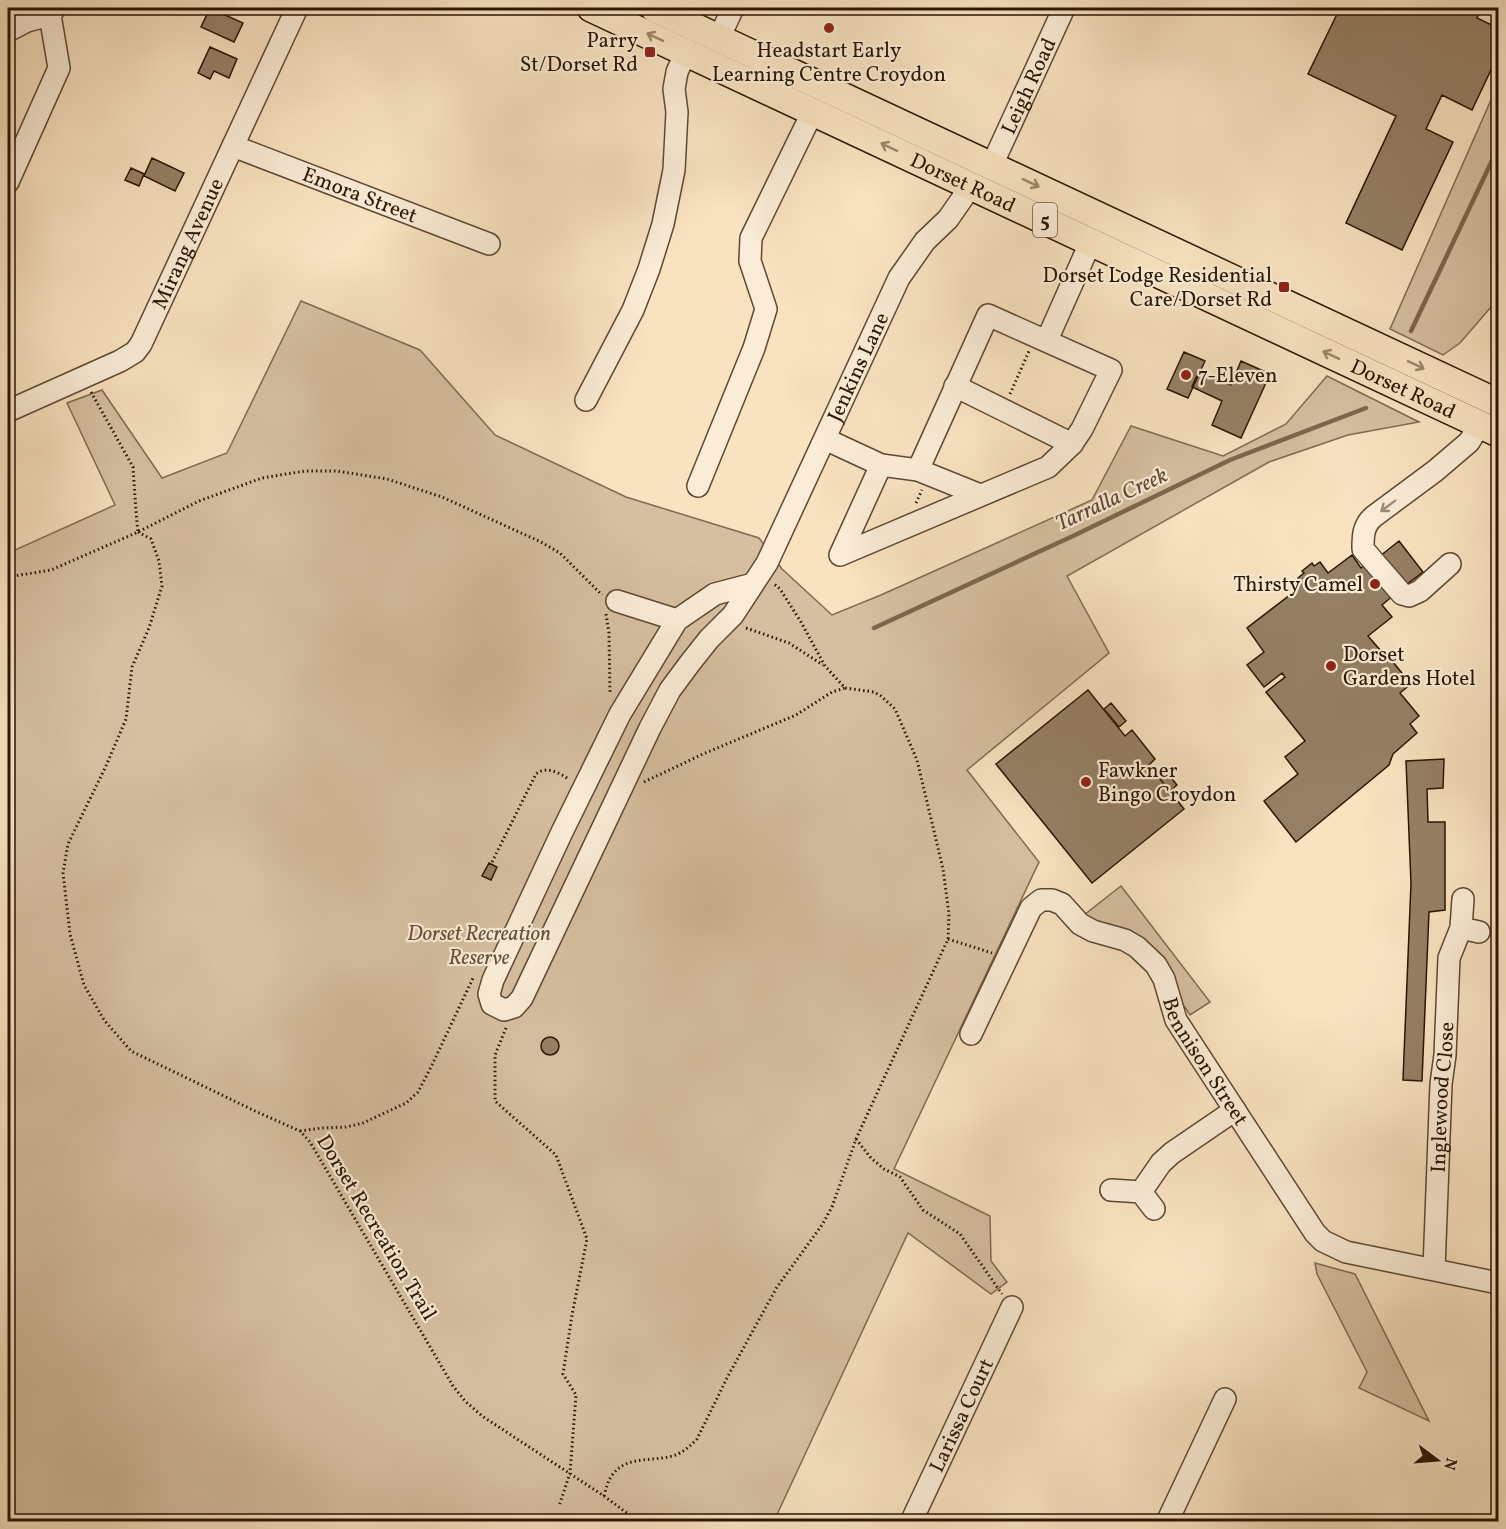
<svg xmlns="http://www.w3.org/2000/svg" width="1506" height="1529" font-family="Vollkorn,serif">
	<rect width="100%" height="100%" fill="#f8e2c0"/>
	<filter id="stains"><feTurbulence type="fractalNoise" baseFrequency=".00333" numOctaves="4"/><feColorMatrix values="0 0 0 0 .2 0 0 0 0 .09 0 0 0 0 .02 0 0 0 .5 -.17"/></filter>
	<radialGradient id="worn" r=".72"><stop offset=".6" stop-color="#630" stop-opacity="0"/><stop offset="1" stop-color="#630" stop-opacity=".3"/></radialGradient>
	<path fill="#d5bfa0" stroke="#806a51" stroke-width="1.5" d="M1498 84V299L1460 343 1443 355 1390 329Z
		M301 301 420 350 495 435 626 497 759 538 782 569 832 615 881 595 1092 500 1131 426 1223 456 1286 424 1327 376 1419 422 1348 435 1269 462 1067 576 1109 653 967 770 1039 862 894 1169 990 1216 991 1261 1007 1282 991 1294 908 1233 774 1521H8V549L13 551 115 505 67 403 102 390 162 478 227 453Z
		M1121 886 1210 1002 1190 1015 1179 998 1098 925 1084 915Z
		M1315 1263 1355 1274 1429 1421 1359 1388 1367 1372 1317 1274Z
		M1498 1423V1521H1491Z"/>
	<g fill="none" stroke-linecap="round" stroke-linejoin="round">
		<path stroke="#7c664d" stroke-width="4.5" d="M1411 331 1498 148
			M874 628 1073 536 1230 460 1366 408"/>
	</g>
	<path fill="#958065" stroke="#2a1502" stroke-width="1.5" d="M210 8 243 23 234 42 201 27Z
		M1340 8H1482L1477 18 1498 28V55L1472 110 1442 95 1426 129 1453 142 1402 250 1346 223 1396 116 1308 74Z
		M210 47 237 59 229 78 214 71 210 79 198 73Z
		M152 158 184 173 175 191 144 176Z
		M131 168 144 174 139 186 125 180Z
		M1184 352 1205 361 1188 398 1167 389Z
		M1241 361 1270 374 1241 438 1212 425 1222 401 1192 387 1199 371 1231 385Z
		M1399 541 1423 572 1394 594 1370 564Z
		M1352 555 1361 568 1369 562 1394 595 1382 605 1392 617 1368 636 1381 651 1383 650 1411 684 1400 693 1419 716 1410 724 1417 733 1393 754 1389 765 1296 842 1264 801 1298 774 1285 757 1305 741 1266 692 1285 677 1282 673 1264 687 1247 665 1264 652 1247 628 1295 591 1293 588 1301 581 1298 578 1304 573 1302 571 1312 563 1314 566 1320 562 1328 573Z
		M1088 690 1125 736 1132 730 1155 759 1149 765 1184 809 1092 883 996 764Z
		M1111 703 1126 721 1119 727 1104 709Z
		M1444 759 1443 788 1427 789 1428 822H1445V910L1429 912 1422 1081 1403 1080 1411 883 1406 761Z
		M1162 767 1177 785 1170 791 1155 773Z
		M489 863 497 867 491 880 482 876Z
		M541 1046a9 9 0 1 1 18 0a9 9 0 1 1-18 0Z"/>
	<g fill="none" stroke-linecap="round" stroke-linejoin="round">
		<defs>
			<g id="minor">
				<path d="M8 31 27 21 50 15"/>
				<path d="M719 38 733 8"/>
				<path id="s1" d="M233 146 489 244"/>
				<path id="s2" d="M992 165 1064 8"/>
				<path d="M8 182 59 68 50 15 55 8"/>
				<path d="M1047 340 1091 241"/>
				<path d="M955 386 1072 444"/>
				<path d="M586 400 633 310 649 269 663 224 674 170 677 112 674 89 677 72 686 52"/>
				<path id="s3" d="M8 411 120 361 135 352 141 344 297 8"/>
				<path d="M825 439 881 465 918 470 980 495"/>
				<path d="M881 465 840 555 1048 467 1072 444 1082 429 1111 370 988 315 918 470"/>
				<path d="M698 486 754 348 766 309 750 261 751 238 813 111"/>
				<path d="M1450 564 1420 591 1409 596 1402 594 1363 549C1363 536 1363 526 1373 517L1435 471 1469 442 1480 424"/>
				<path id="s4" d="M753 584 715 594 677 620 620 714 562 832 493 980 489 994 492 1004 504 1010 514 1007 522 998 650 728 670 690 690 663 709 639 733 615 767 563 899 278 925 241 948 219 971 186"/>
				<path d="M617 601 677 620"/>
				<path d="M1463 899 1461 928 1479 932"/>
				<path id="s5" d="M971 1034 1031 908 1041 900H1052L1062 904 1080 924 1093 931 1125 940 1137 947 1156 965 1164 979 1176 1020 1315 1233 1323 1241 1346 1252 1498 1283"/>
				<path d="M1111 1190 1141 1192 1154 1209"/>
				<path d="M1141 1192 1161 1163 1172 1153 1235 1110"/>
				<path id="s6" d="M1434 1269 1441 1084 1445 1055 1449 958 1461 928"/>
				<path id="s7" d="M911 1522 1012 1307"/>
				<path d="M1167 1522 1225 1399"/>
			</g>
			<g id="major">
				<path id="s8" d="M591 8 1498 433"/>
				<path d="M654 8 1498 403"/>
			</g>
		</defs>
		<use href="#minor" stroke="#5e4832" stroke-width="24"/>
		<use href="#major" stroke="#2a1502" stroke-width="30"/>
		<path stroke="#2a1502" stroke-width="3" stroke-dasharray="1.5 3" stroke-linecap="butt" d="M91 392 133 467 136 512 138 532
			M1010 394 1029 351
			M916 503 922 490
			M138 532 151 539 159 561 162 586 149 628 132 667 126 719 106 766 68 844 63 873 70 934 84 985 104 1020 131 1051 257 1112 300 1131 310 1142 453 1386 465 1401 482 1416 604 1496 639 1522
			M8 577 51 570 138 532 199 501 262 478 305 471H337L387 479 442 497 541 542 560 553 602 595
			M606 614 609 633 610 694
			M746 628 789 643 823 665
			M644 782 703 754 796 715 832 692 845 688
			M492 862 536 774C545 766 559 772 568 779
			M948 939 992 953
			M506 1028 495 1055V1101L556 1155 587 1239 572 1315 563 1374 576 1395 570 1473 559 1506
			M300 1131 322 1128 346 1127 363 1123 406 1103 418 1092 432 1065 474 976
			M856 1139 871 1158 884 1169 900 1177 923 1210 960 1234 1002 1294
			M604 1496C606 1488 608 1480 613 1474 628 1454 657 1463 678 1454 686 1450 691 1445 697 1439L728 1376 777 1287 822 1225 832 1207 856 1139 948 939 949 914 943 869 917 760 895 709 881 696 874 692 845 688 825 666 801 622 780 589 773 583"/>
		<use href="#minor" stroke="#faecd6" stroke-width="21"/>
		<use href="#major" stroke="#f8e2c0" stroke-width="27"/>
	</g>
	<defs><path id="oneway-shaft" d="M-6 0H5M1.5-3L5.5 0L1.5 3" fill="none" stroke-width="1.6" stroke-linecap="round" stroke-linejoin="round" transform="scale(1.5)"/></defs>
	<g stroke="#9b866a">
		<use href="#oneway-shaft" transform="translate(655 37) rotate(-155)"/>
		<use href="#oneway-shaft" transform="translate(889 147) rotate(-155)"/>
		<use href="#oneway-shaft" transform="translate(1031 183) rotate(25)"/>
		<use href="#oneway-shaft" transform="translate(1331 355) rotate(-155)"/>
		<use href="#oneway-shaft" transform="translate(1416 365) rotate(25)"/>
	</g>
	<use stroke="#9c8b77" href="#oneway-shaft" transform="translate(1388 506) rotate(143)"/>
	<g fill="#8f2418" stroke="#faecd6" stroke-width="2">
		<circle cx="829" cy="28" r="6"/>
		<rect x="644" y="46" width="12" height="12" rx="3"/>
		<rect x="1278" y="281" width="12" height="12" rx="3"/>
		<circle cx="1186" cy="375" r="6"/>
		<circle cx="1375" cy="584" r="6"/>
		<circle cx="1331" cy="666" r="6"/>
		<circle cx="1086" cy="782" r="6"/>
	</g>
	<g text-anchor="middle" stroke-width="4.5" stroke-linejoin="round" paint-order="stroke">
		<rect fill="#faecd6" stroke="#685642" stroke-width="1.5" x="1033" y="203" width="24" height="34" rx="4.5"/>
		<g font-size="20" font-weight="bold" fill="#2a1502">
			<text x="1045" y="227">5</text>
		</g>
		<g font-size="21" fill="#2a1502" stroke="#faecd6" text-anchor="end">
			<text x="638" y="47">Parry<tspan x="638" dy="24">St/Dorset Rd</tspan></text>
			<text x="829" y="57" text-anchor="middle">Headstart Early<tspan x="829" dy="24">Learning Centre Croydon</tspan></text>
			<text x="1272" y="282">Dorset Lodge Residential<tspan x="1272" dy="24">Care/Dorset Rd</tspan></text>
			<text x="1198" y="382" text-anchor="start">7-Eleven</text>
			<text x="1363" y="591">Thirsty Camel</text>
			<text x="1343" y="661" text-anchor="start">Dorset<tspan x="1343" dy="24">Gardens Hotel</tspan></text>
			<text x="1098" y="777" text-anchor="start">Fawkner<tspan x="1098" dy="24">Bingo Croydon</tspan></text>
		</g>
		<g font-size="21" fill="#2a1502" stroke="#faecd6">
			<text dy="7" stroke="none"><textPath href="#s2" startOffset="87">Leigh Road</textPath></text>
			<text dy="7" stroke="none"><textPath href="#s8" startOffset="411">Dorset Road</textPath></text>
			<text dy="7" stroke="none"><textPath href="#s1" startOffset="136">Emora Street</textPath></text>
			<text dy="7" stroke="none"><textPath href="#s3" startOffset="261">Mirang Avenue</textPath></text>
			<text dy="7" stroke="none"><textPath href="#s4" startOffset="1269">Jenkins Lane</textPath></text>
			<text dy="7" stroke="none"><textPath href="#s8" startOffset="897">Dorset Road</textPath></text>
			<text dy="7" stroke="none"><textPath href="#s5" startOffset="398">Bennison Street</textPath></text>
			<text dy="7" stroke="none"><textPath href="#s6" startOffset="172">Inglewood Close</textPath></text>
			<text transform="translate(377 1227) rotate(59)" y="7">Dorset Recreation Trail</text>
			<text dy="7" stroke="none"><textPath href="#s7" startOffset="118">Larissa Court</textPath></text>
		</g>
		<g font-size="21" font-style="italic" fill="#665039" stroke="#faecd6">
			<text x="479" y="940">Dorset Recreation<tspan x="479" dy="24">Reserve</tspan></text>
		</g>
		<g font-size="22" font-style="italic" fill="#604b34" stroke="#faecd6">
			<text transform="translate(1111 498) rotate(-25)" y="8">Tarralla Creek</text>
		</g>
	</g>
	<rect width="1506" height="1529" fill="none" stroke="#f8e2c0" stroke-width="30"/>
	<rect x="9" y="9" width="1488" height="1511" fill="none" stroke="#2a1502" stroke-width="3"/>
	<rect x="15" y="15" width="1476" height="1499" fill="none" stroke="#2a1502" stroke-width="1.5"/>
	<g transform="translate(1437 1460) rotate(106)" stroke="#faecd6" stroke-width="4.5" paint-order="stroke">
	<path d="M0-4.5L10 22L0 15L-10 22Z" fill="#2a1502"/>
	<text y="-9" font-size="16" font-weight="bold" text-anchor="middle" fill="#2a1502">N</text>
	</g>
	<rect width="100%" height="100%" filter="url(#stains)"/>
	<rect width="100%" height="100%" fill="url(#worn)"/>
</svg>
